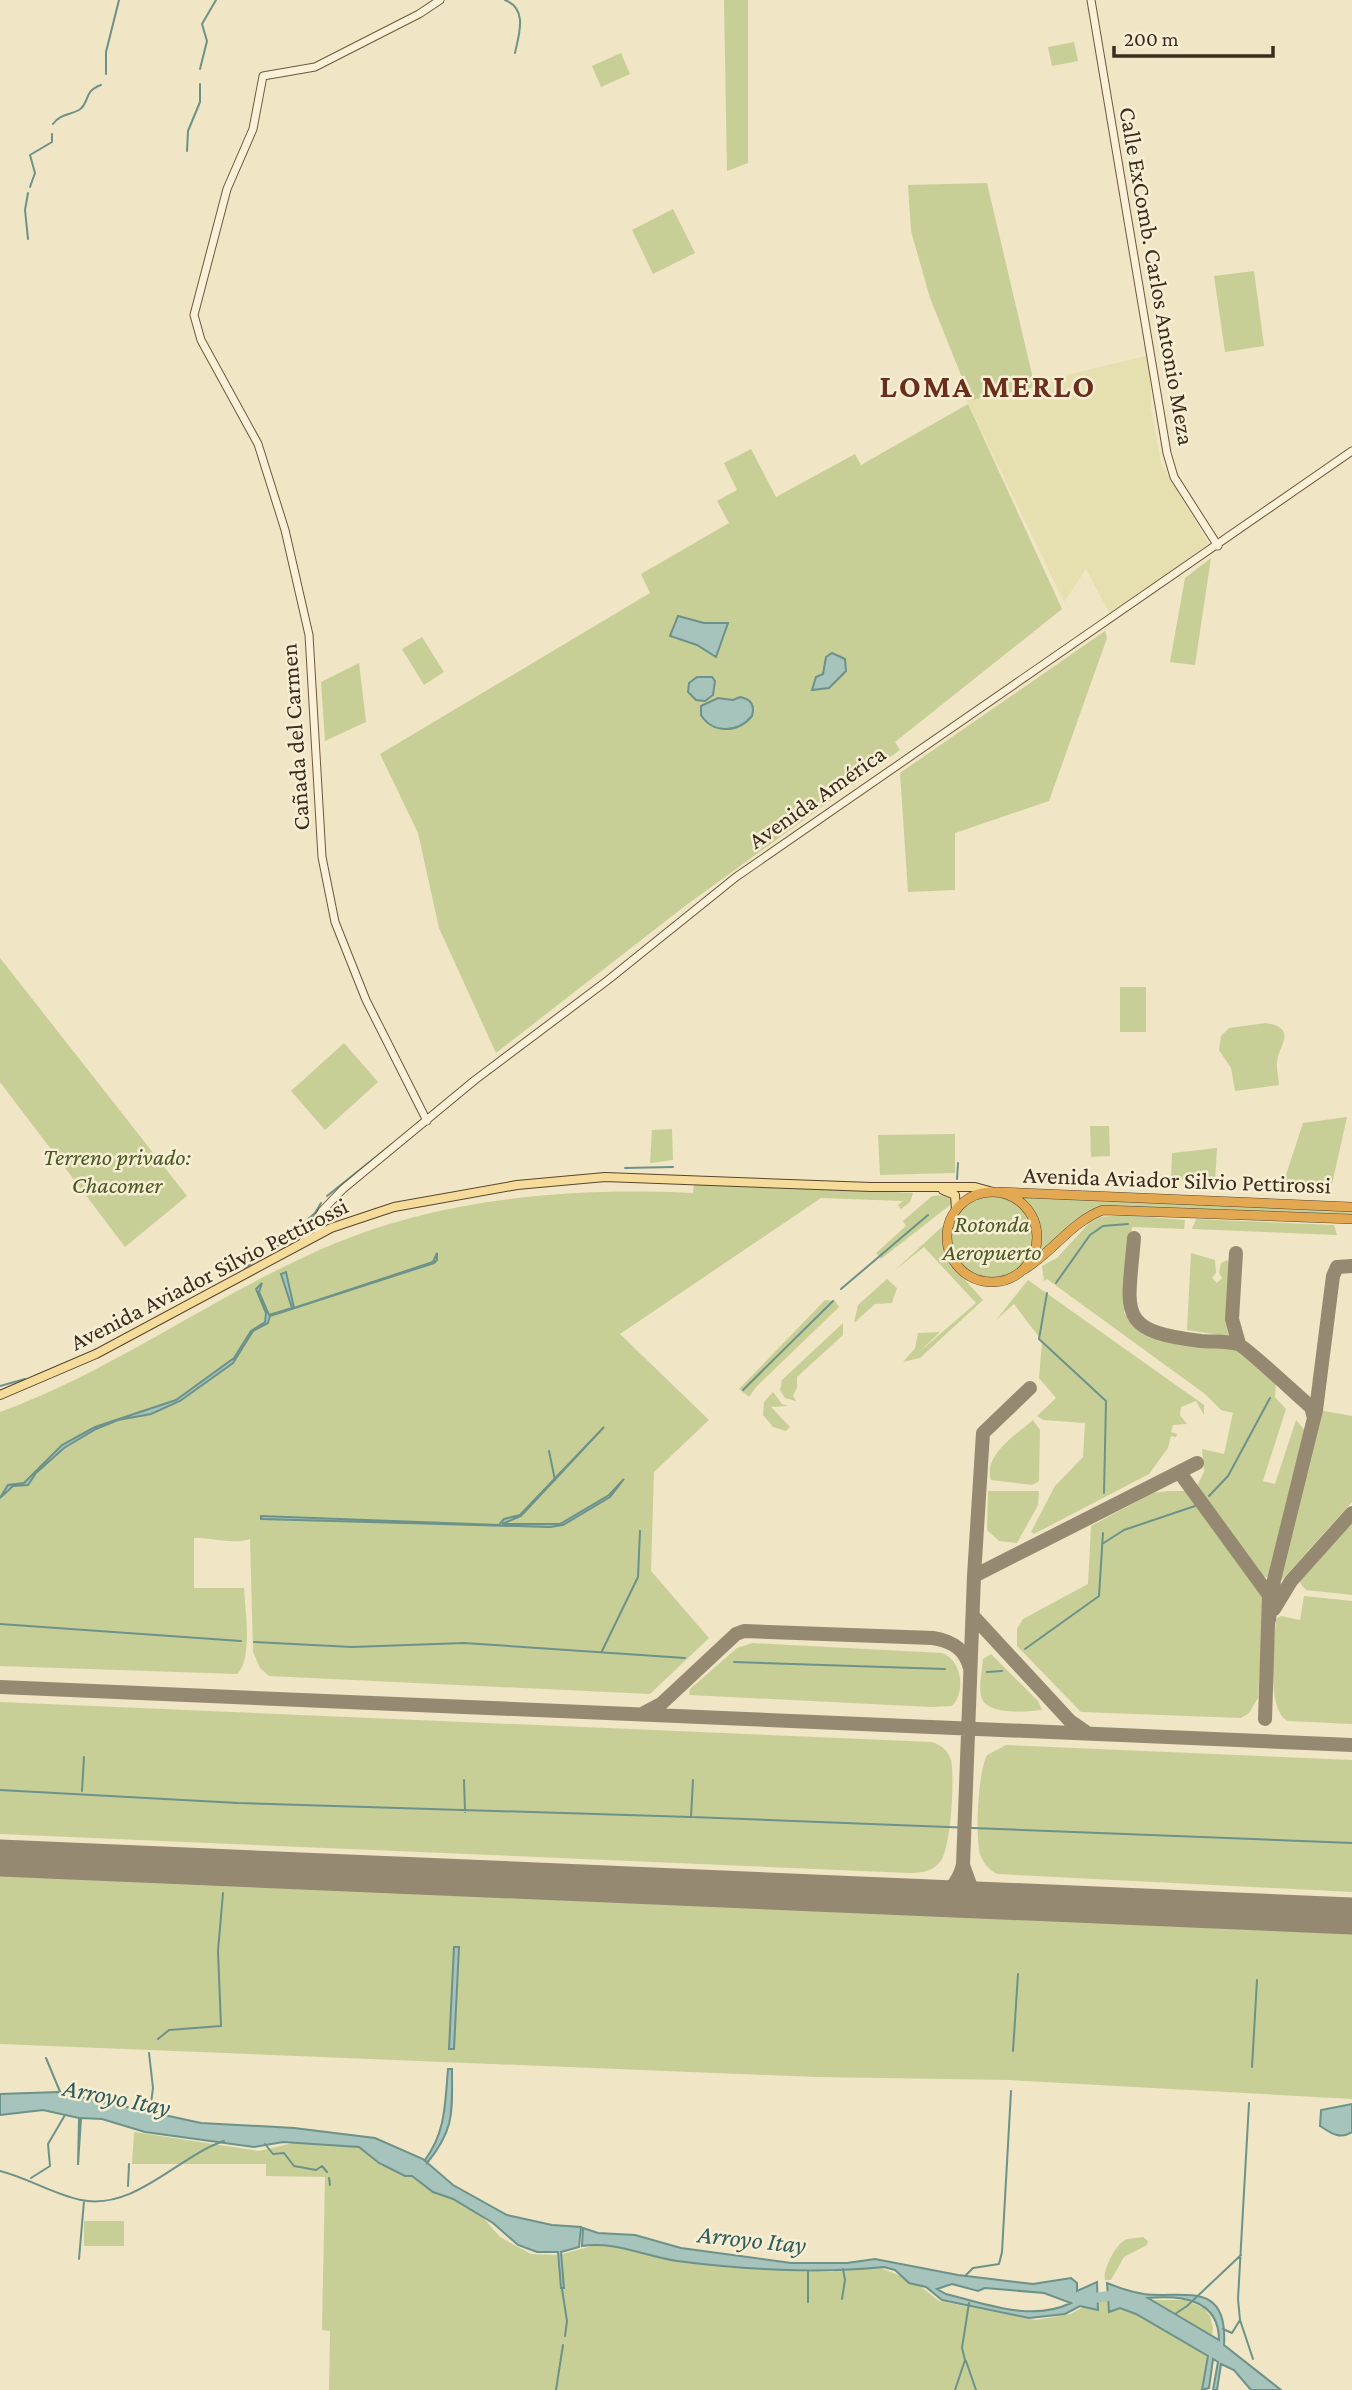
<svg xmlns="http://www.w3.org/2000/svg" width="1352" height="2390" font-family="'Crimson Pro',serif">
	<rect width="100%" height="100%" fill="#f0e5c4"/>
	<path fill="#e6e0b1" d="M1150 355 1151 408 1161 463 1209 544 1110 614 1086 569 1064 602 966 399Z"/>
	<path fill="#c7cf97" d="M724 0H748V163L727 171Z
		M1074 42 1078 61 1052 66 1048 47Z
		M621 53 630 74 601 87 592 66Z
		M987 183 1035 387 971 400 930 298 911 231 908 185Z
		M673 209 695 253 653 274 632 230Z
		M1254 271 1264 346 1225 352 1214 276Z
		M968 404 1062 609 895 742 900 750 685 906 496 1053 439 928 418 833 380 754 650 593 641 574 729 523 717 501 737 490 724 463 751 449 776 497 855 454 861 465Z
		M1211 558 1195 665 1170 662 1185 578Z
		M1105 631 1107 638 1049 801 955 833V890L908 892 900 773Z
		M422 637 444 672 424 685 402 649Z
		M359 663 366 722 325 741 321 682Z
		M0 958 187 1196 125 1247 0 1082Z
		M1120 987H1146V1032H1120Z
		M1266 1023C1299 1029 1278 1046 1277 1062 1276 1070 1279 1078 1279 1085L1235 1091 1231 1068 1219 1050 1221 1036 1229 1028Z
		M344 1043 378 1082 325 1130 291 1091Z
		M1347 1117 1332 1184H1283L1303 1123Z
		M1090 1126H1109L1110 1156 1091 1157Z
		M672 1129 673 1160 650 1163 652 1130Z
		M955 1134V1173L880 1175 878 1135Z
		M1217 1148 1215 1181 1171 1179 1172 1153Z
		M694 1182 913 1193 910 1202 901 1209 898 1205 903 1201 821 1198 620 1334 709 1420 654 1472 651 1571 709 1638 650 1694 269 1676 260 1668 253 1652 250 1539C232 1545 213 1537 194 1538V1588H244C245 1609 253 1660 237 1674L0 1666V1412C110 1372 206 1301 313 1253 430 1199 565 1187 693 1193Z
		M945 1195 952 1200 950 1205 881 1259 876 1253 906 1226 903 1221 932 1196Z
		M1017 1195 1352 1210V1216L1104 1206 1085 1214 1037 1257C1044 1232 1039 1211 1017 1195Z
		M950 1238a42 42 0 1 1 84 0a42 42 0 1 1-84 0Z
		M1124 1215 1185 1220 1184 1229 1132 1227 1124 1313 1138 1329 1157 1338 1239 1350 1276 1383 1275 1397 1286 1409 1263 1481 1275 1484 1296 1420 1308 1434 1270 1578 1263 1576 1197 1486 1204 1472 1202 1449 1224 1454 1233 1413 1221 1410 1205 1394 1047 1279 1044 1281 1042 1266 1057 1258 1089 1223 1100 1217Z
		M1196 1219 1334 1225 1337 1235 1192 1229Z
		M946 1223C941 1258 962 1276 983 1300L920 1358 903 1362 915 1348 918 1333 940 1332 918 1353 976 1303 924 1247 894 1271Z
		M1191 1253 1215 1260 1216 1273 1212 1278 1217 1283 1222 1278 1219 1273 1221 1263 1227 1260 1230 1263 1231 1337 1187 1330Z
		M887 1279 897 1288 892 1303 875 1304 854 1323 858 1305Z
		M1028 1280 1204 1405V1415L1196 1401 1181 1407 1180 1415 1187 1424 1173 1425 1171 1432 1177 1434 1176 1437 1171 1436 1168 1448 1149 1474 1034 1534 1031 1532 1055 1486 1083 1457 1085 1423 1043 1420 1037 1416 1056 1398 1039 1378 1042 1341 1014 1304 996 1320Z
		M825 1300 835 1301 839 1307 757 1386 749 1397 739 1389Z
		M843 1323V1335L797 1377V1388L793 1396 796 1401 785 1398 780 1390 782 1380Z
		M773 1392 782 1404 788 1406 771 1407 790 1427 786 1431 773 1427 763 1415 764 1402Z
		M1319 1410 1352 1416V1502L1280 1582 1278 1575Z
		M1033 1420 1040 1430 1039 1481 1032 1485 991 1480C983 1455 1016 1435 1033 1420Z
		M988 1491H1039L1038 1505 1017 1543 999 1541 987 1530Z
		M1168 1491H1190L1194 1495 1265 1591 1258 1698 1249 1713 1241 1718 1081 1712 1017 1646V1629L1023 1619 1088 1584 1091 1526 1153 1493Z
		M1352 1519V1595L1306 1590 1300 1583 1303 1570Z
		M1304 1596 1352 1601V1724L1288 1721C1265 1710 1275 1642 1276 1619L1281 1616 1300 1620Z
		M752 1643 942 1653C962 1660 966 1692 952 1706L931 1707 689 1695 690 1689 737 1648Z
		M991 1654 1038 1701 1042 1710C1028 1712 989 1715 982 1699 978 1689 982 1671 983 1659Z
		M0 1702 932 1742C941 1745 948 1750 951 1760 955 1776 951 1851 940 1862 933 1871 921 1873 910 1873L0 1834Z
		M1006 1745 1352 1760V1892L997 1874C989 1870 983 1863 980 1854 975 1834 978 1773 987 1755Z
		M0 1875 1352 1934V2099L1009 2080 816 2077 0 2044Z
		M134 2132 259 2151 302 2141 363 2144 479 2213 500 2237 531 2254 559 2255 592 2246 617 2245 744 2268 831 2272 863 2266 881 2268 915 2282 939 2301 1036 2320 1071 2314 1095 2300H1185L1204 2308 1210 2316 1213 2328 1205 2390H329L330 2331 322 2330 325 2177 266 2176V2164H132Z
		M84 2221H124V2246H84Z
		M1143 2237 1148 2241 1147 2245 1124 2257 1111 2280H1105C1102 2271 1116 2244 1125 2240 1129 2238 1139 2238 1143 2237Z"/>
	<path fill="#a6c3bc" stroke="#6c928a" stroke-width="2" fill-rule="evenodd" d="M678 616 704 623H728L716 657 697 645 670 636Z
		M832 653 845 659 846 671 829 688 812 690 816 677 823 674 826 657Z
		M697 677H712L715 681 713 695 705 701 696 700 688 692 689 683Z
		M740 697C751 699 755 705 752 716 738 733 713 734 701 715V706L718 698 733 700Z
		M437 1253V1260L434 1263 270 1316 268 1323 253 1331 233 1363 180 1401 151 1414 118 1420 96 1429 64 1448 36 1473 28 1485 13 1486 0 1498 8 1485 24 1483 62 1445 95 1427 176 1400 234 1358 251 1331 265 1322 266 1313 256 1289 262 1283 259 1292 269 1315 292 1308 281 1274 286 1272 294 1308 433 1262Z
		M604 1427 521 1516 502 1524H560L609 1495 624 1479 610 1497 563 1525 550 1527 261 1519V1516L499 1525 504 1519 520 1515Z
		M454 1947H459L454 2049H449Z
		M448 2069H452C452 2112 455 2129 427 2163L425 2160C446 2132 445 2103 448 2069Z
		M58 2092 201 2123 294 2128 375 2138 423 2159 453 2185 507 2215 552 2225 581 2227 579 2247 561 2252 564 2288H561L558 2252H537L518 2245 493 2223 453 2199 433 2192 412 2176H405L379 2163 359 2147 283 2142 254 2147 145 2132 102 2119 81 2118 78 2165 79 2118 43 2110 0 2115V2094Z
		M1352 2104V2132C1339 2140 1331 2133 1320 2126L1321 2110Z
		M583 2228 598 2233 635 2235 681 2248 791 2263H847L875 2259 958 2275 1033 2284 1071 2278 1077 2283V2291L1097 2282 1098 2310 1080 2306 1065 2314 1029 2318 942 2300 926 2287 909 2283 895 2270 884 2267C814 2274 747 2270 677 2261 644 2256 615 2241 582 2246ZM952 2284 978 2291 985 2288 1044 2293 1071 2303C1031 2322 987 2304 946 2294L937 2289Z
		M1107 2283C1119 2288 1131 2292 1144 2294 1183 2299 1228 2279 1224 2345L1281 2390H1251L1234 2370 1221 2364 1217 2390H1213L1218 2362 1213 2359 1209 2388 1202 2390 1208 2356 1136 2314 1120 2308 1109 2312ZM1148 2298C1181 2295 1219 2299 1219 2340Z"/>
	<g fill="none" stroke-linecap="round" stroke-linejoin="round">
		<path stroke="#6c928a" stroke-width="2" d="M505 0C528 9 519 34 515 53
			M200 69 207 41 202 24 216 0
			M106 74V52L119 0
			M53 124C60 114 70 115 79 110 90 103 83 91 101 85
			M187 151 188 131 200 102V84
			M30 187 35 173 30 155 52 142V134
			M28 239 25 210 28 193
			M625 1168 673 1167
			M957 1179 958 1163
			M327 1196 392 1144
			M272 1251 315 1213 321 1203
			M245 1269 260 1256
			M1056 1283 1090 1235 1103 1226 1128 1224
			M841 1289 928 1215
			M1047 1293 1039 1339 1106 1401 1104 1493
			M35 1376 97 1349
			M0 1386 25 1379
			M743 1390 833 1301
			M549 1451 555 1480
			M1209 1496 1228 1476 1270 1398
			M1102 1544 1124 1530 1195 1506
			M0 1624 241 1641
			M254 1642 352 1647 464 1643 685 1658
			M1025 1649 1099 1596 1103 1533
			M602 1651 638 1577 640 1531
			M734 1662 945 1669
			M987 1672 1002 1671
			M464 1780 465 1812
			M0 1790 238 1803 691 1817 693 1780
			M82 1791 84 1757
			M692 1817 1352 1843
			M158 2039 169 2030 221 2026 218 1951 223 1893
			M1013 2051 1018 1974
			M149 2053 153 2088 150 2111
			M46 2058 61 2094
			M1252 2067 1257 1980
			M265 2144 273 2154 284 2153 294 2166 316 2170 322 2166 327 2172
			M0 2171C28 2178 53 2194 81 2200 135 2211 178 2156 224 2141
			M31 2178 50 2166 48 2144 65 2115
			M329 2178 330 2185
			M128 2186 129 2164
			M79 2259 84 2201
			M808 2272V2302
			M965 2276 973 2268 999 2264 1002 2252 1011 2091
			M562 2289 567 2321 565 2336
			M842 2299 845 2280 843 2269
			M1175 2314 1187 2306 1241 2255
			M1240 2320 1253 2359
			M1223 2329 1232 2333 1240 2320 1238 2299 1249 2103
			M966 2361 976 2390
			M556 2390 563 2345
			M955 2390 965 2360 962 2348 969 2303"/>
		<path stroke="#a6c3bc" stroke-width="10" d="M1085 2299 1118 2295"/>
		<path stroke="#968971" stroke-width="14" d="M1134 1238C1128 1313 1115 1331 1201 1341 1213 1342 1227 1341 1238 1344 1245 1346 1300 1398 1311 1407L1314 1418
			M1236 1253 1232 1319 1239 1344
			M1180 1473 1269 1595 1265 1719
			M974 1576 983 1433 1030 1388
			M1274 1609 1291 1581 1352 1513
			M973 1616 1070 1721 1086 1732
			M1269 1620 1274 1580 1316 1410 1333 1276 1337 1267 1352 1266
			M0 1687 1352 1745
			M644 1713 661 1704 736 1634 744 1631 933 1638C952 1641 965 1649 970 1668
			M963 1865 974 1576 1197 1463
			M929 1898C948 1894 958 1884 963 1865L972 1890 988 1900"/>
		<path stroke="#968971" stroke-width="37" d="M0 1858 1352 1916"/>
		<defs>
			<path id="secondary" d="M1091 0 1167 453 1174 477 1218 546
				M427 1121 366 1000 335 922 322 857 309 635 285 530 258 444 201 340 194 315 227 189 253 129 263 76 315 67 419 14 440 0
				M318 1234 325 1211
				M303 1241 322 1211 343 1189 475 1080 608 980 736 877 1352 451"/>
			<path id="primary" d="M943 1190 955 1195 956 1210
				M0 1395 96 1354 331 1228 394 1207 517 1185 605 1177 871 1187H975L993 1192"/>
			<path id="highway" d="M1000 1192 1352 1207
				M947 1237a45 45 0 1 1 90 0a45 45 0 1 1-90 0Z
				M1023 1270C1051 1254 1072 1221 1103 1210L1352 1219"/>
		</defs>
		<use href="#secondary" stroke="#6e573d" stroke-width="9"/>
		<use href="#primary" stroke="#5a442e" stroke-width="10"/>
		<use href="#highway" stroke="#5a442e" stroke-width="10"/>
		<use href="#secondary" stroke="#faf1d8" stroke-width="7"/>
		<use href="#primary" stroke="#f5dc9b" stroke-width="8"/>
		<use href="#highway" stroke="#e3a852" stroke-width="9"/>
	</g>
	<g text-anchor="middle" stroke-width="5" stroke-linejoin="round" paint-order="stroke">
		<g font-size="24" fill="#3b2d1e" stroke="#f7eed4">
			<text transform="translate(1157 276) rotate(80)" y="8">Calle ExComb. Carlos Antonio Meza</text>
			<text transform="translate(295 737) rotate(-94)" y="8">Cañada del Carmen</text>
			<text transform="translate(817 797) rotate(-35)" y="8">Avenida América</text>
			<text transform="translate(1177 1180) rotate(2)" y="8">Avenida Aviador Silvio Pettirossi</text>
			<text transform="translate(209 1274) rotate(-27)" y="8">Avenida Aviador Silvio Pettirossi</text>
		</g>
		<g font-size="24" font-style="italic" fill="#4a5924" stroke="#f7eed4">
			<text x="117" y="1165">Terreno privado:<tspan x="117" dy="28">Chacomer</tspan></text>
			<text x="992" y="1232">Rotonda<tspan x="992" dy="28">Aeropuerto</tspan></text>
		</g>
		<g font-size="26" font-style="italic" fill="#2d5c5a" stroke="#f7eed4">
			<text transform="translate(117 2097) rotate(11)" y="9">Arroyo Itay</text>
			<text transform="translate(752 2239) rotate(6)" y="9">Arroyo Itay</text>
		</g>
		<g font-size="32" font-weight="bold" letter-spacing="2" fill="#6a2e1b" stroke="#f7eed4">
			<text x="988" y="397">LOMA MERLO</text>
		</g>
	</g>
	<path d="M1114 46v10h159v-10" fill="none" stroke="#3b2d1e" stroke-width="3.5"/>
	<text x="1124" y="46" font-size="21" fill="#3b2d1e" stroke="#f7eed4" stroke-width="5" paint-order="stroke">200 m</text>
</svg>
